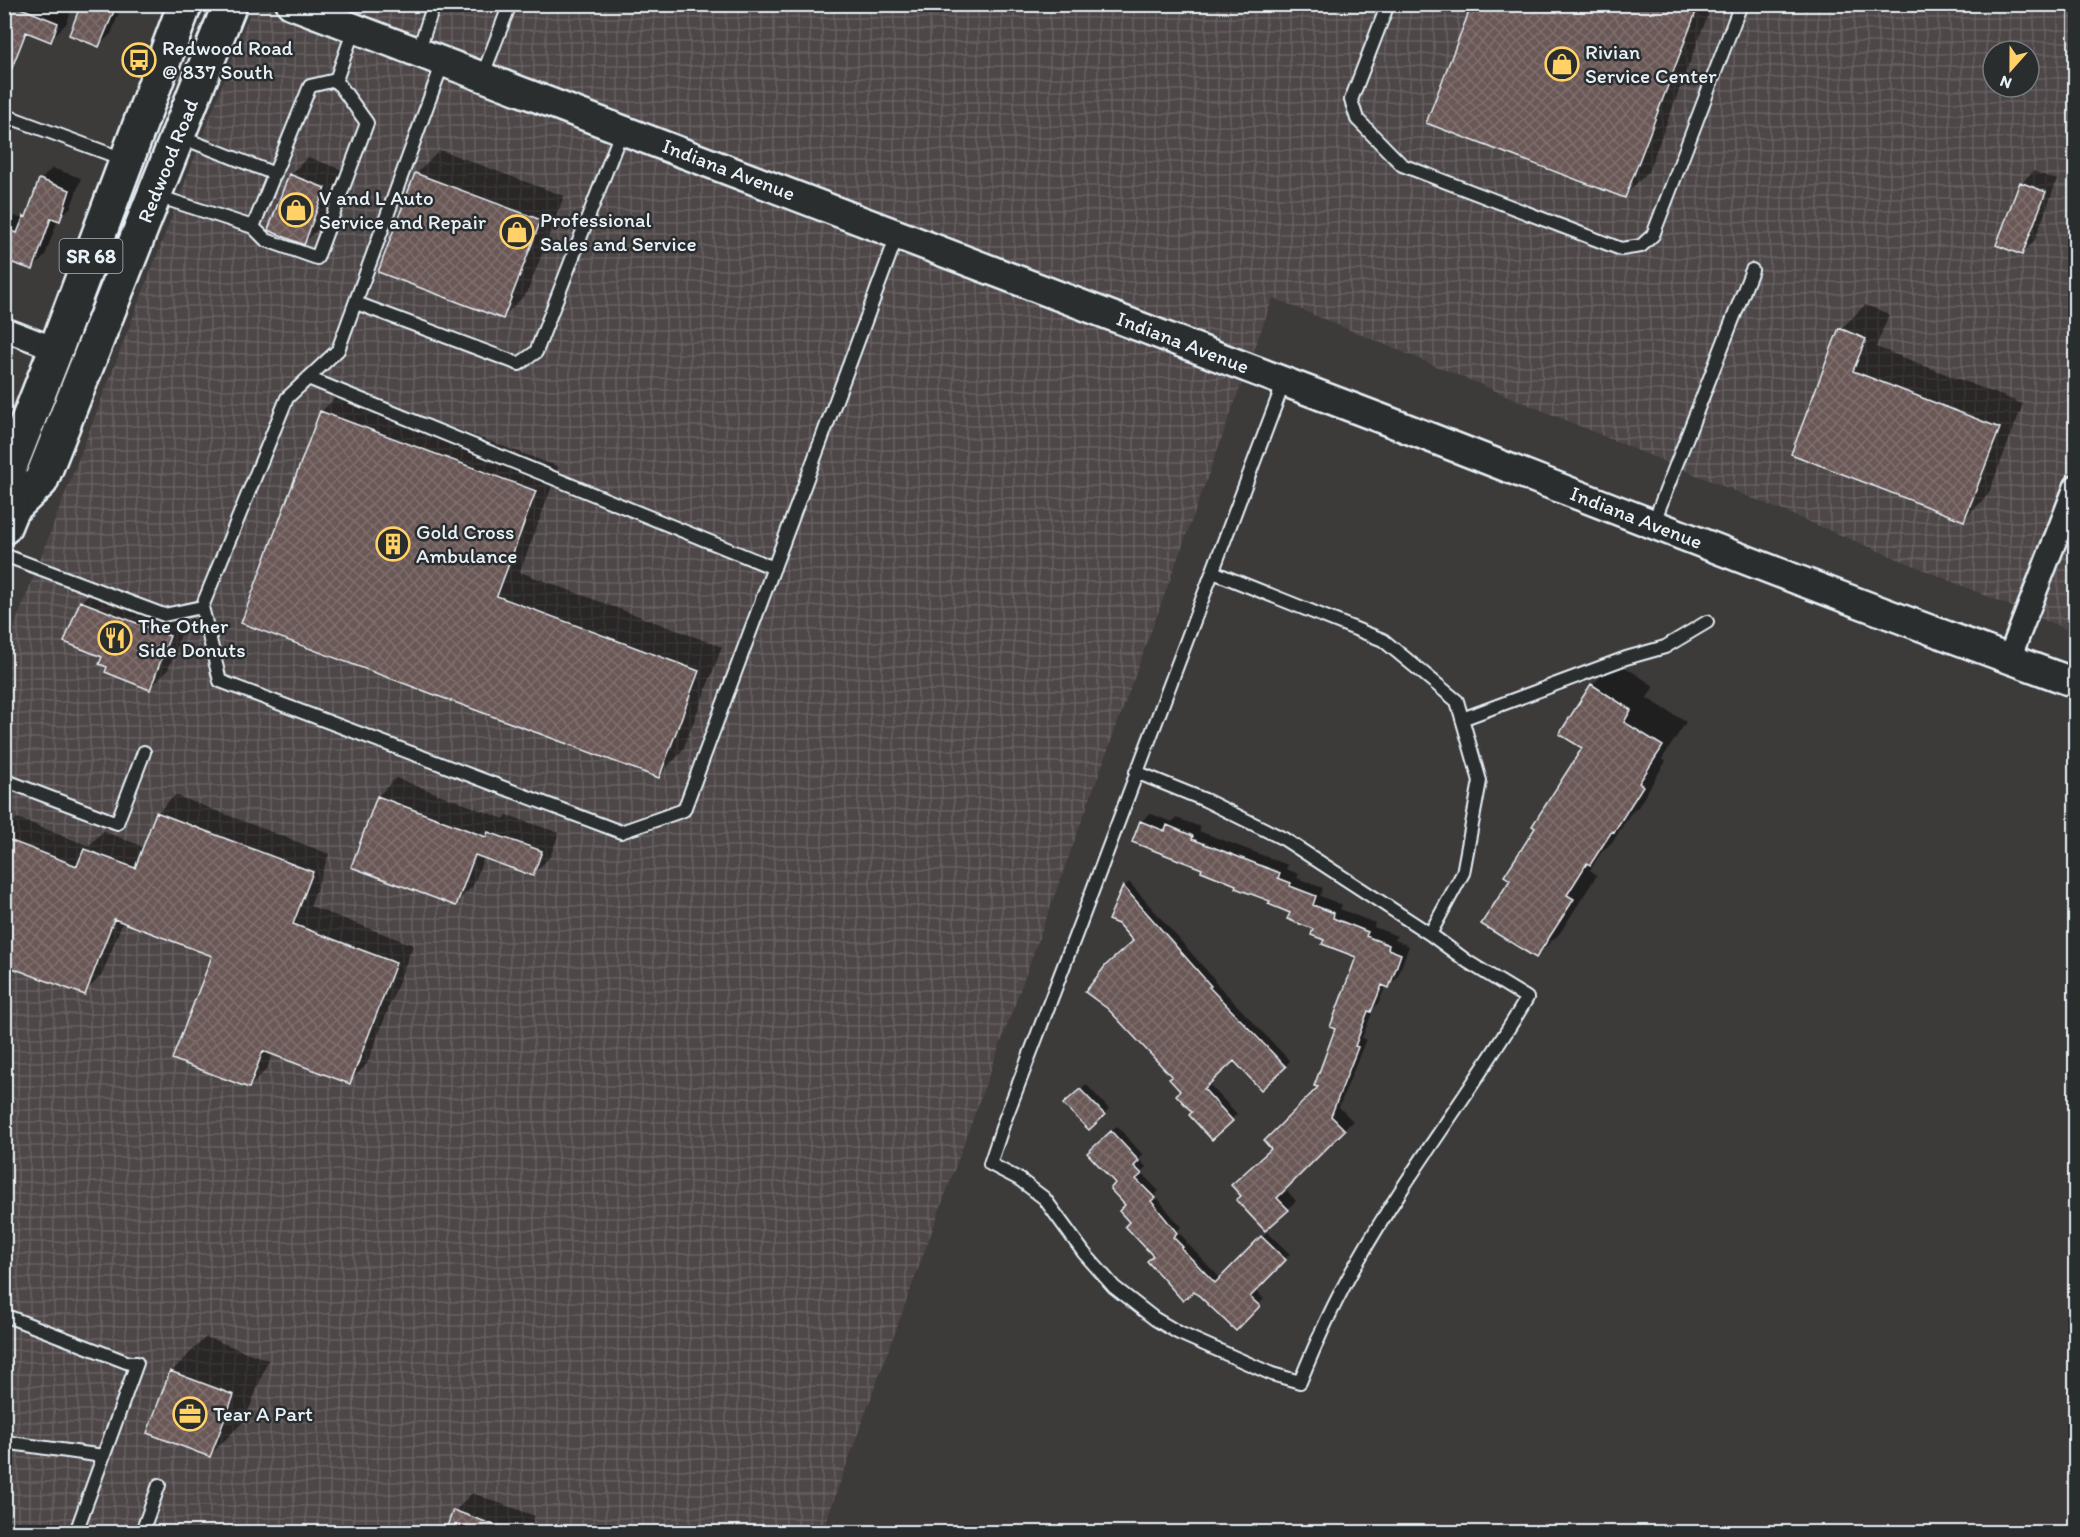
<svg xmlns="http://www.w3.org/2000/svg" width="2080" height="1537" font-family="Itim,sans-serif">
	<defs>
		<pattern id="industrial-grid" width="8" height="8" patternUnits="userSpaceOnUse" patternTransform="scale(1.5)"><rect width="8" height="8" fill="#4d4647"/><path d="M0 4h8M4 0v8" fill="none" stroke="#676162"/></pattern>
		<pattern id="building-cross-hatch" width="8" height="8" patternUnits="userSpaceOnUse" patternTransform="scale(1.5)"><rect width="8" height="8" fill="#6a5857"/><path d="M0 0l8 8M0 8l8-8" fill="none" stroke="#7f7070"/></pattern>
	</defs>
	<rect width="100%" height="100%" fill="#3d3a3a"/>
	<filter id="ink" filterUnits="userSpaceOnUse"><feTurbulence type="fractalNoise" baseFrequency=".0167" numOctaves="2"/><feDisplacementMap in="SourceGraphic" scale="12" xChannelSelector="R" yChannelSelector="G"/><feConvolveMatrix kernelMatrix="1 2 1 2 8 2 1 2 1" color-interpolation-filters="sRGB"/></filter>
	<g filter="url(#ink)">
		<path fill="url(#industrial-grid)" fill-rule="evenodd" d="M253 5H2075V633L1273 298 822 1532H5L4 653ZM1993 51H2029V87H1993Z"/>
		<path fill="#0007" d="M4 4H67L73 7 66 24 50 40 30 32 22 40Z
			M83 4H122L111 34 99 45Z
			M1473 4H1712L1648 172 1624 196Z
			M440 150 564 196 527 293 503 317 380 271 416 174Z
			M308 157 342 170 322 225 304 243 290 175Z
			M52 168 81 178 71 207 58 219 45 256 33 268 4 258V213L24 219 30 212 41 180Z
			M2033 171 2057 180 2034 242 2022 253V183Z
			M1865 305 1889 314 1876 347 2023 404 1988 495 1964 519 1793 453 1841 329Z
			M345 388 559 467 520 572 722 647 682 752 658 776 321 412Z
			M99 584 187 618 168 670 150 688 109 666 81 602Z
			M1616 661 1654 686 1647 698 1686 722 1662 759 1666 761 1638 807 1630 814 1614 840 1601 853 1590 870 1597 875 1560 933 1536 956 1512 879 1584 747 1592 685Z
			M396 778 504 819 507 815 559 833 550 857 532 875 484 857 473 886 455 904 353 866 378 796Z
			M175 795 329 854 310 906 413 945 367 1064 349 1082 273 1053 267 1069 249 1087 214 955 123 921 102 975 84 993 4 963V831L17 818 89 846 103 831 144 847 157 813Z
			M1149 813 1172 822 1176 818 1201 827 1199 831 1288 865 1286 869 1299 874 1297 878 1323 888 1320 896 1342 905 1340 909 1375 923 1374 927 1397 936 1395 940 1409 946 1397 978 1388 986 1386 985 1379 1002 1374 1008 1362 1038 1366 1039 1339 1107 1353 1121 1285 1188 1296 1201 1265 1229 1273 1148 1321 1087 1358 956 1326 939 1315 928 1272 900 1204 868 1141 822Z
			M1129 882 1215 980 1214 981 1290 1061 1285 1066 1234 1059 1208 1083 1237 1114 1212 1138 1174 1076 1135 941 1124 887Z
			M1086 1084 1109 1109 1089 1128 1066 1104Z
			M1117 1126 1143 1155 1139 1159 1146 1167 1141 1173 1159 1191 1155 1195 1181 1227 1177 1231 1187 1241 1186 1242 1221 1279 1267 1232 1290 1254 1255 1290 1264 1299 1236 1329 1155 1256 1131 1222 1127 1205 1117 1183 1089 1153Z
			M206 1337 268 1360 245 1420 210 1455 171 1372Z
			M472 1493 535 1516 529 1532H461L455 1511Z"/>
		<path fill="url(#building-cross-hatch)" stroke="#e8f1f8" stroke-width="1.5" d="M4 4H11L58 23 51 42 26 32 6 83H4Z
			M81 4H117L99 47 69 35Z
			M1472 4H1699L1625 198 1426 123Z
			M415 173 541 220 503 319 378 272Z
			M289 174 325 188 304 245 268 230Z
			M39 179 70 190 60 221 51 218 33 270 4 260V228L17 233 24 216 26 217Z
			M2020 182 2046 192 2022 255 1996 245Z
			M1839 328 1866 339 1853 371 2000 428 1964 521 1791 454Z
			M320 411 536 491 497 596 699 671 659 778 241 623Z
			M80 601 170 636 150 690 105 672 107 667 99 664 102 657 64 642Z
			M1591 684 1631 710 1624 722 1663 746 1639 783 1643 786 1614 832 1612 831 1590 865 1587 863 1567 895 1574 899 1536 958 1481 924 1510 880 1504 876 1535 828 1532 826 1582 748 1559 734Z
			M377 796 486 837 488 832 542 851 533 876 475 855 456 906 351 867Z
			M156 812 313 872 293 924 396 963 350 1084 263 1051 249 1088 172 1059 212 956 114 919 85 995 4 965V838L77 866 84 849 135 868Z
			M1140 821 1165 831 1167 825 1193 836 1192 839 1280 873 1278 878 1291 883 1290 886 1316 896 1313 905 1334 913 1333 918 1368 932 1366 936 1389 945 1388 949 1401 954 1389 988 1382 985 1371 1012 1368 1011 1355 1046 1358 1047 1331 1116 1345 1130 1277 1198 1289 1210 1265 1231 1236 1200 1241 1196 1231 1185 1271 1149 1264 1141 1318 1087 1314 1086 1335 1029 1330 1027 1356 957 1322 944 1324 940 1311 935 1313 929 1287 919 1290 913 1268 904 1270 901 1235 888 1236 885 1201 871 1202 869 1132 842Z
			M1123 886 1211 986 1209 987 1286 1067 1261 1090 1234 1061 1204 1089 1233 1121 1212 1140 1189 1115 1192 1112 1176 1095 1180 1091 1169 1079 1172 1077 1108 1009 1085 992 1106 965 1133 941 1118 924 1108 920Z
			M1080 1089 1105 1115 1089 1130 1063 1104Z
			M1111 1131 1139 1161 1134 1166 1142 1174 1136 1179 1155 1198 1151 1201 1177 1233 1173 1237 1183 1247 1181 1248 1215 1283 1261 1236 1286 1260 1250 1297 1260 1306 1236 1331 1194 1291 1183 1301 1147 1261 1153 1256 1125 1226 1129 1222 1119 1211 1125 1205 1110 1189 1115 1183 1087 1153Z
			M170 1371 234 1395 210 1457 147 1433Z
			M453 1510 508 1530V1533H457L446 1529Z"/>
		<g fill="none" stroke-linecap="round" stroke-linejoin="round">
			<defs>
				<path id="service" d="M1388 4 1351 100 1357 119 1402 165 1621 249 1641 246 1653 235 1741 4
					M418 52 434 4
					M443 62 338 350 287 398 202 607 220 681 621 832 684 810 898 233
					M482 77 510 4
					M4 115 126 160
					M178 136 275 174
					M157 196 253 227 310 86 336 80 354 29
					M253 227 266 240 317 258 367 123 336 80
					M356 303 519 364 536 352 622 130
					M308 378 774 568
					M1653 524 1752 270
					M4 555 164 615 202 607
					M1213 572 1383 640 1457 701 1480 781 1463 873 1430 934
					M1462 719 1626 658 1665 647 1707 622
					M1136 772 1205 800 1284 839 1430 934 1468 962 1527 998C1475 1087 1410 1169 1359 1259 1336 1298 1317 1340 1300 1382L1272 1374 1179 1333 1155 1319 1114 1287 1084 1253 1044 1198 1019 1179 990 1164 1004 1122C1099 876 1191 629 1284 382
					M4 780 117 823 144 752
					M4 1315 129 1363H137L76 1532
					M4 1442 103 1456
					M142 1532 159 1485"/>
				<path id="minor" d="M4 329 56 349
					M2009 659 2076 486"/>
				<g id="tertiary">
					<path id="s1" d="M291 4C656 142 1021 280 1385 420 1615 509 1844 600 2076 683"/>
				</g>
				<g id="primary">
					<path id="s2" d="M11 510 41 481 230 4"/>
					<path d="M4 527 11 510 9 469 56 349 185 4"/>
				</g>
			</defs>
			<use href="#service" stroke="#e8f1f8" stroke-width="16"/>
			<use href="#minor" stroke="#e8f1f8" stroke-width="27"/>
			<use href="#tertiary" stroke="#e8f1f8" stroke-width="33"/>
			<use href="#primary" stroke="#e8f1f8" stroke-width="38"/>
			<use href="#service" stroke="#2a2d2e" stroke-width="12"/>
			<use href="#minor" stroke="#2a2d2e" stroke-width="22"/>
			<use href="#tertiary" stroke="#2a2d2e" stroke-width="28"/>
			<use href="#primary" stroke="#2a2d2e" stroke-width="33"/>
		</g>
	</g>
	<defs>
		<symbol id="bus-ring" viewBox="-11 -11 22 22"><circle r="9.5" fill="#2a2d2e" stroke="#ffd166" stroke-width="1.5"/><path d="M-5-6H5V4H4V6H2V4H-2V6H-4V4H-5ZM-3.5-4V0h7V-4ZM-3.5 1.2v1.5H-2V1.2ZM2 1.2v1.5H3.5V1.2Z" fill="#ffd166"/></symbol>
		<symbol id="shop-ring" viewBox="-11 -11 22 22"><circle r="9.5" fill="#2a2d2e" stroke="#ffd166" stroke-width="1.5"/><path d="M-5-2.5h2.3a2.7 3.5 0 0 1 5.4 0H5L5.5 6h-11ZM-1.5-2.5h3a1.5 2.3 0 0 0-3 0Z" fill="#ffd166"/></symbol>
		<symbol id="building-ring" viewBox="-11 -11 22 22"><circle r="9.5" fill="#2a2d2e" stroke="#ffd166" stroke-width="1.5"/><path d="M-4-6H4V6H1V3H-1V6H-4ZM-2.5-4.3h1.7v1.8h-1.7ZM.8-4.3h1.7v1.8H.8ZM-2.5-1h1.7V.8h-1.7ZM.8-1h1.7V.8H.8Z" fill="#ffd166"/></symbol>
		<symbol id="restaurant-ring" viewBox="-11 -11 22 22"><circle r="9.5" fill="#2a2d2e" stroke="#ffd166" stroke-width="1.5"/><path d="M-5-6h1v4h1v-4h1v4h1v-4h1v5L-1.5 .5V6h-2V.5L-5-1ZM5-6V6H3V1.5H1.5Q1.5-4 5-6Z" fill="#ffd166"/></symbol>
		<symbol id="office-ring" viewBox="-11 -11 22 22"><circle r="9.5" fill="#2a2d2e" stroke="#ffd166" stroke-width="1.5"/><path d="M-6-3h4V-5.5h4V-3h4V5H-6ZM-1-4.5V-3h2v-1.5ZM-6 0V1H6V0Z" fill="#ffd166"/></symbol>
	</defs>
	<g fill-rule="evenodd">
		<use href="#bus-ring" x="120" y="41" width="38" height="38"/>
		<use href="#shop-ring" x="1543" y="45" width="38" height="38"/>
		<use href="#shop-ring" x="277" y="191" width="38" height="38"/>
		<use href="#shop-ring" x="498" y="213" width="38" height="38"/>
		<use href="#building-ring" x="374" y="525" width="38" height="38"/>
		<use href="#restaurant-ring" x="96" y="619" width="38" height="38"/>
		<use href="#office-ring" x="171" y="1395" width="38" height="38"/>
	</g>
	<g text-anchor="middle" stroke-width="5" stroke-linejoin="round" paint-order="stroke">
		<rect fill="#2a2d2e" stroke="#afb6bb" stroke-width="1.5" x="59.5" y="239" width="63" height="34" rx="4.5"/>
		<g font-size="20" font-weight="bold" fill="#e8f1f8">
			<text x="91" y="263">SR 68</text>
		</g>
		<g font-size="21" fill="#e8f1f8" stroke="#2a2d2e" text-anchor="start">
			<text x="162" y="55">Redwood Road<tspan x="162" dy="24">@ 837 South</tspan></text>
			<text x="1585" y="59">Rivian<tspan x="1585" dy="24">Service Center</tspan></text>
			<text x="319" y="205">V and L Auto<tspan x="319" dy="24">Service and Repair</tspan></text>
			<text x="540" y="227">Professional<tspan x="540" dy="24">Sales and Service</tspan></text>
			<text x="416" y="539">Gold Cross<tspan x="416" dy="24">Ambulance</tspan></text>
			<text x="138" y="633">The Other<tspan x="138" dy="24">Side Donuts</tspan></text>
			<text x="213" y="1421">Tear A Part</text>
		</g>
		<g font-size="21" fill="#e8f1f8" stroke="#2a2d2e">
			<text dy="7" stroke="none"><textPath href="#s2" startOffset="386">Redwood Road</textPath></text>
			<text dy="7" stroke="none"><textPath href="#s1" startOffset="468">Indiana Avenue</textPath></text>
			<text dy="7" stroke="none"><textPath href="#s1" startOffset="954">Indiana Avenue</textPath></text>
			<text dy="7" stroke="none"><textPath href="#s1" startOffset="1440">Indiana Avenue</textPath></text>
		</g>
	</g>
	<rect width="2080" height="1537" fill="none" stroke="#2a2d2e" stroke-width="24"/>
	<rect x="12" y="12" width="2056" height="1513" fill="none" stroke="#e8f1f8" stroke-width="2" filter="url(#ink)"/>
	<g transform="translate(2011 69) rotate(201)"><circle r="28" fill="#2a2d2e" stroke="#767b7f" stroke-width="1.5"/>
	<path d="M0-4.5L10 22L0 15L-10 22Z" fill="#ffd166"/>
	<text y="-9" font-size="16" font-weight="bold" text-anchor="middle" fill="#e8f1f8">N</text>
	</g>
</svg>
